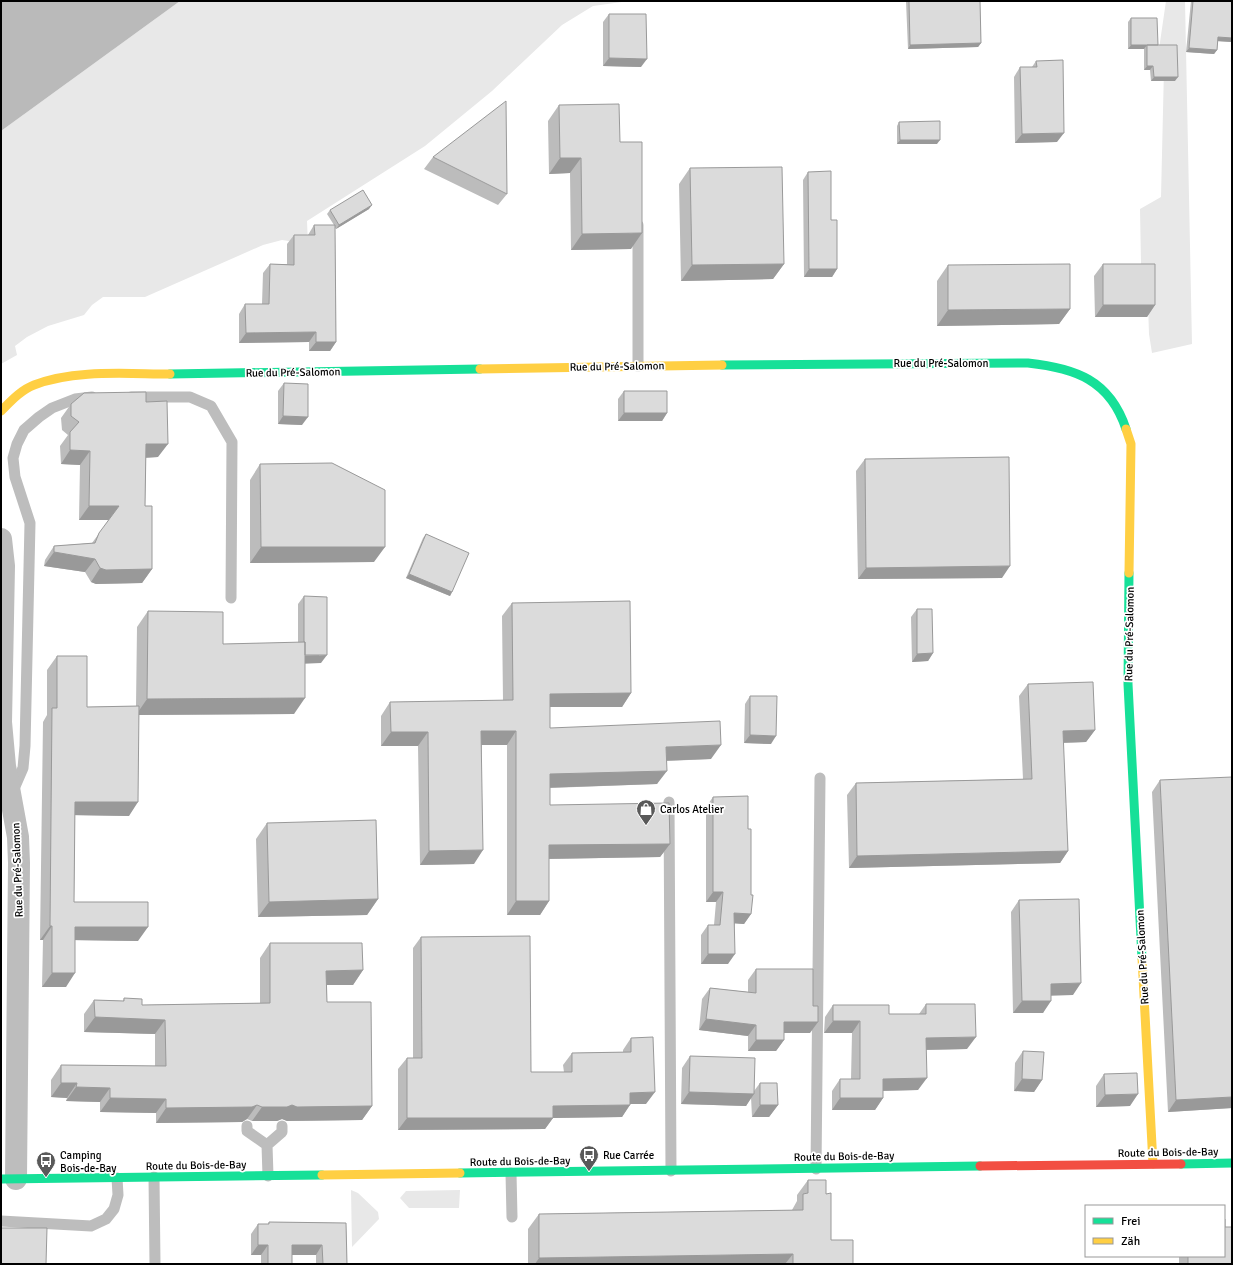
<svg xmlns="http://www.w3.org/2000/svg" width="1233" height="1265" font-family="Signika,sans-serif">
	<rect width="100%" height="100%" fill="#fff"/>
	<path fill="#e8e8e8" d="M180 1H629L593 6 562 25 492 91 425 146 307 221 308 244 282 240 263 245 145 297H103L92 305 84 315 48 326 27 337 15 346 17 355 1 364V131Z
		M1166 1H1185L1192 344 1152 353 1149 334 1147 276H1138L1141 263 1140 209 1161 197 1164 68 1159 49Z
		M351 1190 358 1193 378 1212 379 1219 352 1247Z
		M460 1190 459 1208H409L400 1198 406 1191Z"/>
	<path fill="#bababa" d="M1 1H180L1 131Z"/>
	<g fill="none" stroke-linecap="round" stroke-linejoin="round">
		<path stroke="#bdbdbd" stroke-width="11" d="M638 225V366
			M131 397H190L211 406 232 442 231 598
			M13 791 23 768 25 746 30 523 15 477 13 458 17 444 24 430 39 417 52 408 75 399 92 397
			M669 802 671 1171
			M247 1126V1131L267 1145
			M816 1169 820 778
			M511 1173 512 1217
			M268 1176 267 1145 282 1132V1126
			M154 1177 155 1264
			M1 1221 91 1226 106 1219 114 1209 118 1195 117 1178"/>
		<path stroke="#bdbdbd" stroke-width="22" d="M1 539 4 566 1 722 5 766 18 837 19 863 16 1179"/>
		<path stroke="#16e098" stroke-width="9" d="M722 365 1028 363C1075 368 1110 380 1126 429
			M170 374 480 369
			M1129 573 1128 684 1142 958
			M1181 1164 1232 1163
			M460 1173 980 1166
			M1 1179 322 1175"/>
		<path stroke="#ffcf43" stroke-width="9" d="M480 369 722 365
			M1 411C11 401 21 390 34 385 74 369 128 374 170 374
			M1126 429 1131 444 1129 573
			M1142 958 1153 1164
			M322 1175 460 1173"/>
		<path stroke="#f24e42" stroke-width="9" d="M980 1166 1181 1164"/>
	</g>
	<path fill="#bcbcbc" d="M906 1H980L981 43 978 47 908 49Z
		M1191 1H1232V42L1218 41 1217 50 1214 54 1186 52Z
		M609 14 641 67 603 66V22Z
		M1131 18 1158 45 1175 81H1151L1150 70H1144V49H1128V22Z
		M1036 61 1057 142 1015 143 1014 77 1020 67H1032Z
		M559 105 620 142 631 249 571 250 570 173 549 174 548 121Z
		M899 122 937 144H897V126Z
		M433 157 507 194 498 205 424 169Z
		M690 168 784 264 773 279 681 281 679 184Z
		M808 172 831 220 837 269 832 277H804L803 180Z
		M369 209 336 229 335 228 336 342 330 351H309V342L239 343V314L245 304H262L263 273 270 264H287V244L294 235H308L314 225H334L327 214 330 210Z
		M1103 264 1155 305 1147 317H1095L1094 276Z
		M948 265 1070 309 1059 324 937 326V281Z
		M284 383 302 425 278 424V391Z
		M624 391 667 413 662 421H618V399Z
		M146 402 158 457 146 458 145 506 152 569 142 583 96 584 91 582 85 572 44 566 45 560 54 546 92 543 109 520H79L80 465 61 464 60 446 68 435 62 430 61 418 71 404Z
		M865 459 1002 578 858 579 856 471Z
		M260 464 374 562 250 563V480Z
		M426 534 452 592 450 596 406 578 423 538Z
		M304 596 321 663H305L294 714 139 715 129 816 75 815 74 902 138 941 75 940 66 987H42L43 940H40L43 722 47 715V670L57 656 87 707 136 706 137 627 148 611 223 644 298 643V604Z
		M512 603 631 693 622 707H550V728L711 759 667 761 657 784 550 788V805L670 844 660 857 549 859V901L540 915H507V745H482L474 864 420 865 418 746H381V716L390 702 503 701 502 616Z
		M917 609 933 653 928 661 912 662 911 617Z
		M1028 684 1095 730 1086 742 1063 743 1068 851 1060 863 849 868 847 795 856 783 1023 779 1019 696Z
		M750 696 771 744 744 743 745 704Z
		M1160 780 1232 1108 1168 1112 1152 792Z
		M713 797 748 829 751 914 744 924 735 923 728 964H701V935L708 925H714L716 902H706V807Z
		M267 823 378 899 367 915 258 917 256 839Z
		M1019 900 1073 995H1051L1043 1013H1013L1011 912Z
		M421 937 531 1072H564L563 1065 572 1053 623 1052V1050L631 1038 646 1104H630L622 1117 553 1118 545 1129 398 1130V1069L407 1058H413V948Z
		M270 943 363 970 353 985H327V1002L372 1106 362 1120 287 1121 282 1119 277 1121H252L247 1119 242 1122 156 1123V1113L100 1112V1102L66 1101 67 1098 51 1097V1080L61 1065 155 1066V1034L84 1032V1014L94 1000 123 1001 124 998 142 1005 260 1003V958Z
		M756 969 810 1033H784V1040L776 1051H748V1036L699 1030 702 999 710 988 748 992V980Z
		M926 1004 967 1049 926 1050 918 1090 883 1091V1098L875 1110H832V1091L840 1079H851L852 1033H824L825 1017 833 1005 889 1014H919Z
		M1023 1051 1042 1080 1034 1092 1014 1091 1015 1063Z
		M690 1056 754 1091 760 1083 778 1105 769 1117H752L751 1097 746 1106 681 1104 682 1068Z
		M1104 1074 1130 1106 1096 1107V1086Z
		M808 1180 826 1194 831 1240 853 1264H528V1229L539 1214 792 1210 797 1201V1195Z
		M269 1222 346 1223 347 1264H316V1255H292V1264H261V1255H251V1234L258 1224H268Z
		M1225 1227 1232 1264H1179V1256H1224Z"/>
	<path fill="#999" d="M1218 37 1232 38V42L1215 41Z
		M981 43 978 47 908 49 910 45Z
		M1131 45H1158H1147L1144 49H1128Z
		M1189 48 1217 50 1214 54 1186 52Z
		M609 58 647 59 641 67 603 66Z
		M1147 66H1153L1150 70H1144Z
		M1154 77H1178L1175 81H1151Z
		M1064 133 1057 142 1015 143 1022 134Z
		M900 140H940L937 144H897Z
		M560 158H581L570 173 549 174Z
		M372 205 369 209 336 229 339 225Z
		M642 233 631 249 571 250 582 234Z
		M784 264 773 279 681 281 692 265Z
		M809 269H837L832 277H804Z
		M1103 305H1155L1147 317H1095Z
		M1070 309 1059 324 937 326 948 310Z
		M316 332 309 342 239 343 246 333Z
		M316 342H336L330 351H309Z
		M624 413H667L662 421H618Z
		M283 416 308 417 302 425 278 424Z
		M146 444H168L158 457 136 458Z
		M70 450 90 451 80 465 61 464Z
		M89 506H119L110 520H79Z
		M261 547H385L374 562 250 563Z
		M54 552 95 559 85 572 44 566Z
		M1010 566 1002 578 858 579 866 568Z
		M100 568 152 569 142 583 96 584 91 582Z
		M409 574 452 592 450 596 406 578Z
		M933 653 928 661 912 662 917 654Z
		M327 655 321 663 298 664 304 656Z
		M631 693 622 707H540L550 694Z
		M305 698 294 714 136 715 147 699Z
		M1095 730 1086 742 1055 743 1063 731Z
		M481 731H516L507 745H472Z
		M391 732H428L418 746H381Z
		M750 735 776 736 771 744 744 743Z
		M721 745 711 759 657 761 666 747Z
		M667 771 657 784 540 788 550 774Z
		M75 802H138L129 816 66 815Z
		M670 844 660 857 540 859 549 845Z
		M483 850 474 864 420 865 429 851Z
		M1068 851 1060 863 849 868 857 856Z
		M713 892H723L716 902H706Z
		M378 899 367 915 258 917 269 902Z
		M516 901H549L540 915H507Z
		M734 913 751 914 744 924 727 923Z
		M50 926H52L43 940H40Z
		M75 927H148L138 941 66 940Z
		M708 954H735L728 964H701Z
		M363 970 353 985H316L326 971Z
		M52 973H75L66 987H42Z
		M1081 983 1073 995 1043 996 1051 984Z
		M1022 1001H1051L1043 1013H1013Z
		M95 1017 165 1020 155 1034 84 1032Z
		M706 1019 756 1025 748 1036 699 1030Z
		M833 1021H860L852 1033H824Z
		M784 1022H818L810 1033H776Z
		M976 1037 967 1049 918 1050 926 1038Z
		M756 1040H784L776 1051H748Z
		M927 1078 918 1090 875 1091 883 1079Z
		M1022 1079 1042 1080 1034 1092 1014 1091Z
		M61 1083H77L67 1098 51 1097Z
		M76 1087 110 1088 100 1102 66 1101Z
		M655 1092 646 1104H621L630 1093Z
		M689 1092 754 1094 746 1106 681 1104Z
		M1138 1094 1130 1106 1096 1107 1105 1095Z
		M1232 1097V1108L1168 1112 1176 1100Z
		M110 1098 166 1099 156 1113 100 1112Z
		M840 1098H883L875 1110H832Z
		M257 1105 247 1119 242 1122 156 1123 166 1108Z
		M292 1105 372 1106 362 1120 287 1121 282 1119 277 1121H252L262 1107Z
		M630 1105 622 1117 553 1118 545 1129 398 1130 407 1118 553 1106Z
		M760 1105H778L769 1117H752Z
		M258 1245H268L261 1255H251Z
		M292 1245H322L316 1255H285Z
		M793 1254 785 1264H535L539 1258Z"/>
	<path fill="#dbdbdb" stroke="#999" d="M909 1H980L981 43 910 45Z
		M1193 1H1232V38L1218 37 1217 50 1189 48Z
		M609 14H646L647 59 609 58Z
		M1131 18H1157L1158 45H1131Z
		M1147 45H1177L1178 77H1154L1153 66H1147Z
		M1063 60 1064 133 1022 134 1020 67H1037L1036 61Z
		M506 101 507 194 433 157Z
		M619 104 620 142H642V233L582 234 581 158H560L559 105Z
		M940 121V140H900L899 122Z
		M782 167 784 264 692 265 690 168Z
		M831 171V220H837V269H809L808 172Z
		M363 190 372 205 339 225 330 210Z
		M314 225H335L336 342H316V332L246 333 245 304H269L270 264 294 265V235H315Z
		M1070 264V309L948 310V265Z
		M1103 264H1155V305H1103Z
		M284 383 308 384V417L283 416Z
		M624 391H667V413H624Z
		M146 392V402L167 401 168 444H146L145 506H152V569L106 570 100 568 95 559 54 552V546L95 543 99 533 119 506H89L90 451 70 450V432L79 422 71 416V404L84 393Z
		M1009 457 1010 566 866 568 865 459Z
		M332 463 385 490V547H261L260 464Z
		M426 534 469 553 452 592 409 574Z
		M304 596 327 597V655H305V642H304Z
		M630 601 631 693 550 694V728L720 721 721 745 666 747 667 771 550 774V805L669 803 670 844 549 845V901H516V731H481L483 850 429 851 428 732H391L390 702 513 700 512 603Z
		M917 609H932L933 653 917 654Z
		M148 611 223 612V644L305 642V698L147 699Z
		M57 656H87V707L139 706 138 802H75L74 902H148V927H75V973H52V926H50L52 708H57Z
		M1093 682 1095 730 1063 731 1068 851 857 856 856 783 1032 779 1028 684Z
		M750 696H777L776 736 750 735Z
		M1232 777V1097L1176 1100 1160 780Z
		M748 796V829H751V895H753L751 914 734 913 735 954H708V925H720L723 892H713V797Z
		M376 820 378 899 269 902 267 823Z
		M1079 899 1081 983 1051 984V1001H1022L1019 900Z
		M530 936 531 1072H572V1053L631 1052V1038L653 1037 655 1092 630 1093V1105L553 1106V1118H407V1058H422L421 937Z
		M270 943H362L363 970 326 971 327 1002H371L372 1106 297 1107 292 1105 287 1107H262L257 1105 252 1107 166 1108V1099L110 1098V1088L76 1087 77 1083H61V1065L166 1066 165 1020 95 1017 94 1000 124 1001V998L142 999V1005L270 1003Z
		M756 969H813V1006H818V1022H784V1040H756V1025L706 1019 710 988 756 993Z
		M926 1004H975L976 1037 926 1038 927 1078 883 1079V1098H840V1079H860V1021H833V1005H889V1014H926Z
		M1023 1051 1044 1052 1042 1080 1022 1079Z
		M690 1056 755 1058 754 1094 689 1092Z
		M1137 1073 1138 1094 1105 1095 1104 1074Z
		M760 1083H777L778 1105H760Z
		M808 1180H826V1194L831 1193V1240H853V1264H793V1254L539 1258V1214L803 1210V1194L808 1193Z
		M1224 1219H1225V1227H1232V1264H1188V1256H1224Z
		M269 1222 346 1223 347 1264H323L322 1245H292V1264H268V1245H258V1224H269Z
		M1 1228H47L46 1264H1Z"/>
	<defs>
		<symbol id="shop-pin" viewBox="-11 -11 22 30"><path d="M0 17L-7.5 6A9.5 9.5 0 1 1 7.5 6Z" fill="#595959" stroke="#fff"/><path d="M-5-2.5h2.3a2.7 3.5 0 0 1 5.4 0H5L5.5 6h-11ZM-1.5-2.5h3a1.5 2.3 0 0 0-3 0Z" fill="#fff"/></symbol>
		<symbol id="bus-pin" viewBox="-11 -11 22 30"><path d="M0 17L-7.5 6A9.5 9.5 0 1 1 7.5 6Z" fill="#595959" stroke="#fff"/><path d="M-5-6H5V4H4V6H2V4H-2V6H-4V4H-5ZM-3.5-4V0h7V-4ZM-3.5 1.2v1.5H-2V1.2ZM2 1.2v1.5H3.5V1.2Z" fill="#fff"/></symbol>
	</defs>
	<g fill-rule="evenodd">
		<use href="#shop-pin" x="635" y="798" width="22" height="30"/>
		<use href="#bus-pin" x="578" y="1144" width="22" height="30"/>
		<use href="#bus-pin" x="35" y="1150" width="22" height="30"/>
	</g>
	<g text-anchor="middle" stroke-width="3.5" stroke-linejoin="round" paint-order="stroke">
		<g font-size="11" fill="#000" stroke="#fff">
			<text x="941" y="367">Rue du Pré-Salomon</text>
			<text transform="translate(617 366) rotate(-1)" y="4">Rue du Pré-Salomon</text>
			<text transform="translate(293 372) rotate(-1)" y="4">Rue du Pré-Salomon</text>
			<text transform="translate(1129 634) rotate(-89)" y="4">Rue du Pré-Salomon</text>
			<text transform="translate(17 870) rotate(-92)" y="4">Rue du Pré-Salomon</text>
			<text transform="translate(1142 957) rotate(-93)" y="4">Rue du Pré-Salomon</text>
			<text transform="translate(1168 1152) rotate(-1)" y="4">Route du Bois-de-Bay</text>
			<text transform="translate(844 1156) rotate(-1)" y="4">Route du Bois-de-Bay</text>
			<text transform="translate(520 1161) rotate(-1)" y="4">Route du Bois-de-Bay</text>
			<text transform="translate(196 1165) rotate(-1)" y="4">Route du Bois-de-Bay</text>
		</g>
		<g font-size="11" fill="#000" stroke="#fff" text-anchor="start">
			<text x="660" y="813">Carlos Atelier</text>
			<text x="60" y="1159">Camping<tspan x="60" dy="13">Bois-de-Bay</tspan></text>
			<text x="603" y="1159">Rue Carrée</text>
		</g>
	</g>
	<rect width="1233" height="1265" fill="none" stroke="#000000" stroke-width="4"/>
	<rect x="1085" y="1205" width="140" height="52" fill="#ffffff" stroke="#999999"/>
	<rect x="1093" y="1218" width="20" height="6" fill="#16e098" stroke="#999999"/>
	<text x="1121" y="1225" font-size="12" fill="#000000">Frei</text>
	<rect x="1093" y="1238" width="20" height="6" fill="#ffcf43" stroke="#999999"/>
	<text x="1121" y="1245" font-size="12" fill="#000000">Zäh</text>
</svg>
